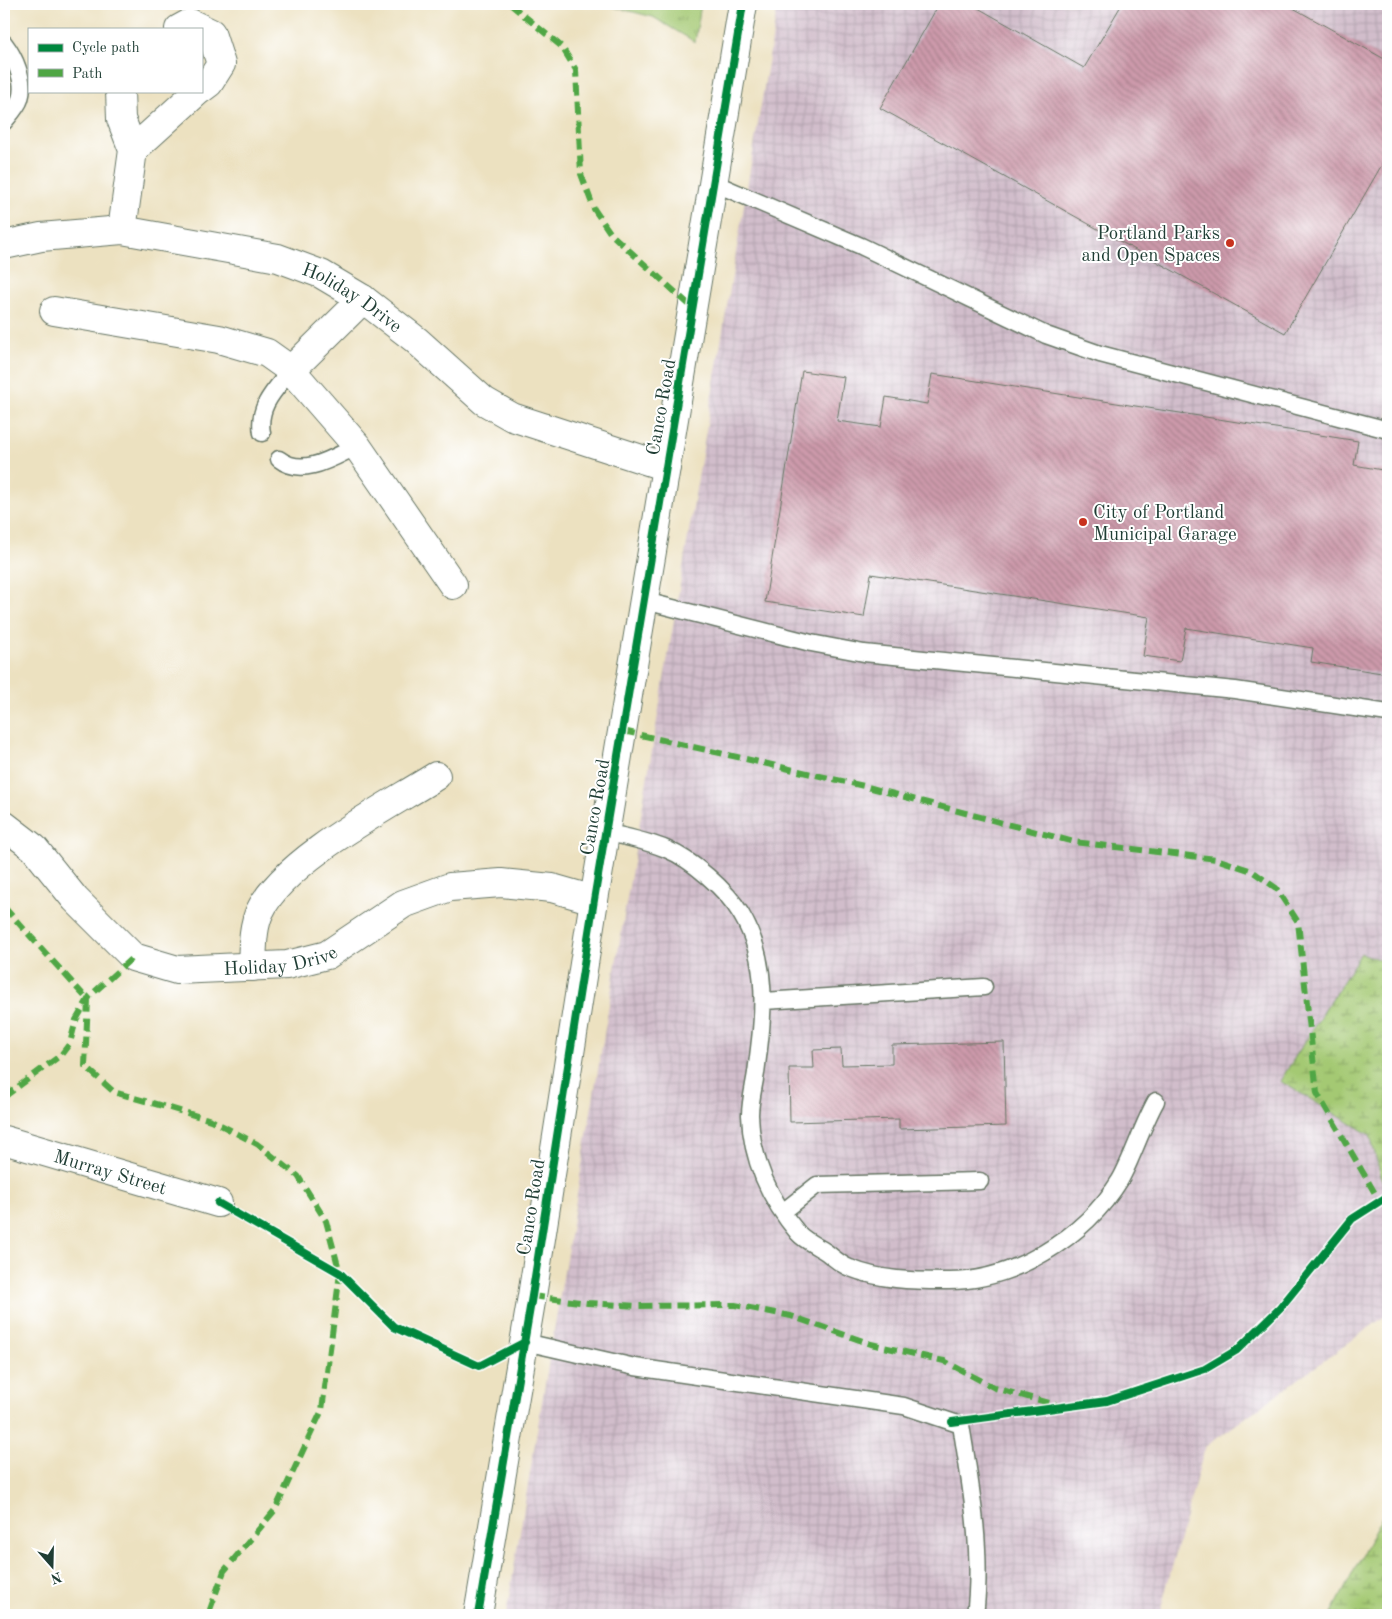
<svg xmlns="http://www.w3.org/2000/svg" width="1392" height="1619" font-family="'Old Standard TT',serif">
	<defs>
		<pattern id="industrial-grid" width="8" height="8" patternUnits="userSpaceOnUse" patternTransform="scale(1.25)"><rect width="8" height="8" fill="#d1bdcb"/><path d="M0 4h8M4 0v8" fill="none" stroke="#b3a3af"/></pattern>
		<pattern id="wetland-marsh" width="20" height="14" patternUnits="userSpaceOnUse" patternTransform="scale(1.25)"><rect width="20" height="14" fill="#a4c973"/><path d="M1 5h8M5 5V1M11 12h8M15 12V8" fill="none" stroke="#85a45f"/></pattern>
		<pattern id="park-tufts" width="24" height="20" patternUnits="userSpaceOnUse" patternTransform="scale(1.25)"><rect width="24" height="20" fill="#a4c973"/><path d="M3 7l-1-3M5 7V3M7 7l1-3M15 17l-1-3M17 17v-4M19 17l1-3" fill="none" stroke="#85a45f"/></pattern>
		<pattern id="building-back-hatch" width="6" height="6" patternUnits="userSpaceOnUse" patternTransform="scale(1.25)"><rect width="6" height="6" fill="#cd9aab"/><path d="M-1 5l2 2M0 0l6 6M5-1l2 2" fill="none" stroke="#a67f8c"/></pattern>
	</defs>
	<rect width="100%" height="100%" fill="#fff"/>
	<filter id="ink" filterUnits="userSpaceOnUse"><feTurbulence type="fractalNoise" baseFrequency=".02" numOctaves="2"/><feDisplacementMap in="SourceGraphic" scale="10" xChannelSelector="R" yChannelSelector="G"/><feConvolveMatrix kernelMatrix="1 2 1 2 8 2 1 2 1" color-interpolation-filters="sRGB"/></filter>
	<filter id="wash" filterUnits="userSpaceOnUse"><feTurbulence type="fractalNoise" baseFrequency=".0096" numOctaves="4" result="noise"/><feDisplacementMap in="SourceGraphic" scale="20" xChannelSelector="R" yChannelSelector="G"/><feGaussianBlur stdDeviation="1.12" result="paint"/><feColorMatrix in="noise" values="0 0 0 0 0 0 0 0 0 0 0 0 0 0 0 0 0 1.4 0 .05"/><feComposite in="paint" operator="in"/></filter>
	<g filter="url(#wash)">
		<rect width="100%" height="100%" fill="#ece1c0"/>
		<path fill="url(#industrial-grid)" d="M778 4H1388V1314L1205 1447 1159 1615H506Z"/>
		<path fill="url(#wetland-marsh)" stroke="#628354" d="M1361 953 1388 963V1202L1370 1135 1280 1081Z
			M1388 1505V1615H1331Z"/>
		<path fill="url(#park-tufts)" stroke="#628354" d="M602 4H701L695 42 653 17Z"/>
		<g id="blocks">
			<path fill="url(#building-back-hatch)" d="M939 4H971L1084 68 1122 4H1286L1388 61V154L1285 333 880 108Z
				M802 371 844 377 837 421 881 427 886 397 927 404 932 374 1358 441 1354 465 1388 471V674L1311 662 1313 648 1186 628 1180 661 1143 656 1149 617 871 574 864 617 765 602Z
				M1004 1042 1006 1126 899 1129V1119L790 1122 789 1068H814L813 1050 841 1049 842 1065 892 1064V1045Z"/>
		</g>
	</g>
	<g filter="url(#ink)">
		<use href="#blocks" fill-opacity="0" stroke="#677665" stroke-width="1"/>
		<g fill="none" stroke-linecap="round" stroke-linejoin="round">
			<defs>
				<path id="service" d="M4 43C14 56 26 81 20 99 18 106 9 116 4 122
					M714 183 861 246 1046 335 1100 354 1388 430
					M262 433C257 406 275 390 291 370
					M279 459C303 478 334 457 357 446
					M645 601 811 643 864 653 1235 690 1388 713
					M606 832C625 837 647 841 666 849 691 859 727 890 741 914 771 964 763 1018 756 1073 754 1086 750 1102 750 1115 751 1159 770 1200 798 1233 805 1241 817 1246 826 1252 833 1257 841 1265 850 1268 880 1280 912 1281 944 1281 1012 1283 1085 1237 1120 1180 1133 1157 1142 1126 1156 1101
					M764 1001 984 987
					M784 1211 817 1185 980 1181
					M525 1342 635 1367 904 1406 961 1425C971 1486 983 1553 975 1615"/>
				<g id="minor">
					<path d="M179 29 190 23 211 33 221 64 209 83 201 89"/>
					<path d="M120 91 121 119 133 150 122 230"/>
					<path d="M133 150 198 91"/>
					<path id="s1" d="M4 245 41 237 122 230 278 258 321 274 363 299 416 340 484 401 512 417 666 467"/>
					<path d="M54 311 219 339 267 353 291 370 357 446 453 585"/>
					<path d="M291 370 363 299"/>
					<path id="s2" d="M4 825 34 848 75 899 133 957 177 970 287 965 327 955 403 904 450 887 501 883 552 888 594 900"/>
					<path d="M252 967C253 948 252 928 260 911 284 860 387 807 436 776"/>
					<path id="s3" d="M4 1140 218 1203"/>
					<path d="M478 1615 532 1296 594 900 743 4"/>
				</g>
			</defs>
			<use href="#service" stroke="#677665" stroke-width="19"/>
			<use href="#minor" stroke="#677665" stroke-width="30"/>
			<use href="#service" stroke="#fff" stroke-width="16"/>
			<use href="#minor" stroke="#fff" stroke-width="28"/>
			<path stroke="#4fa644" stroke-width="6" stroke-dasharray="12 6" stroke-linecap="butt" d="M510 4 562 47 576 70 581 174 594 209 611 234 694 309
				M623 731 864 786 1074 842 1216 859 1252 871 1276 888 1298 922 1317 1093 1380 1202
				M4 907 88 1000 85 1066 114 1092 211 1120 257 1144 298 1176 326 1221 340 1273 322 1410 275 1510 224 1571 208 1615
				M4 1097 61 1055 70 1043 76 1020 90 996 133 957
				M532 1296 588 1303 638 1306 735 1305 791 1316 871 1344 944 1361 995 1388 1057 1405"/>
			<defs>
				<path id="cycleway" d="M218 1203 340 1273 394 1327 479 1366 525 1342
					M952 1422 1107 1401 1205 1369 1237 1350 1280 1308 1352 1219 1388 1196
					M478 1615 532 1296 594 900 743 4"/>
			</defs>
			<use href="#cycleway" stroke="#fff" stroke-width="11"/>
			<use href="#cycleway" stroke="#00873e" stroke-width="8"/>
		</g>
	</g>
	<g fill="#c8321e" stroke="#fff" stroke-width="2">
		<circle cx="1230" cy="243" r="5"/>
		<circle cx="1083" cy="522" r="5"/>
	</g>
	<g text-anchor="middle" stroke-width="4" stroke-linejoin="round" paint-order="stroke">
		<g font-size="19" fill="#1f3d34" stroke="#fff" text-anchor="end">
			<text x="1220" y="239">Portland Parks<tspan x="1220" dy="22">and Open Spaces</tspan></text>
			<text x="1093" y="518" text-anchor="start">City of Portland<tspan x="1093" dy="22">Municipal Garage</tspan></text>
		</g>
		<g font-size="19" fill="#1f3d34" stroke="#fff">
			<text dy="7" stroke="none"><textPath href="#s1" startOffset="362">Holiday Drive</textPath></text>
			<text transform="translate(660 407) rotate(-80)" y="7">Canco Road</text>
			<text transform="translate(594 807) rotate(-80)" y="7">Canco Road</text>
			<text dy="7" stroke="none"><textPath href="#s2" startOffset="335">Holiday Drive</textPath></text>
			<text dy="7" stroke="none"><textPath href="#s3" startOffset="111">Murray Street</textPath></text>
			<text transform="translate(530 1207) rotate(-81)" y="7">Canco Road</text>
		</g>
	</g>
	<rect width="1392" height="1619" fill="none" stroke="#fff" stroke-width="20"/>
	<rect x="28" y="28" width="175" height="65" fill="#ffffff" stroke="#a5b1ae"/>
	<rect x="38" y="44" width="25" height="8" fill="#00873e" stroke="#a5b1ae"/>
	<text x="72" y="52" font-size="15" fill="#1f3d34">Cycle path</text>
	<rect x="38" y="69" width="25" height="8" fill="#4fa644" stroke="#a5b1ae"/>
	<text x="72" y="78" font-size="15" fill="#1f3d34">Path</text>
	<g transform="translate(52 1566) rotate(160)" stroke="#ffffff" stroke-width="4" paint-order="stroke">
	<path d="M0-4L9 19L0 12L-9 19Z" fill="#1f3d34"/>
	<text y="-8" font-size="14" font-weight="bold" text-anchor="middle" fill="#1f3d34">N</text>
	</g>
</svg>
